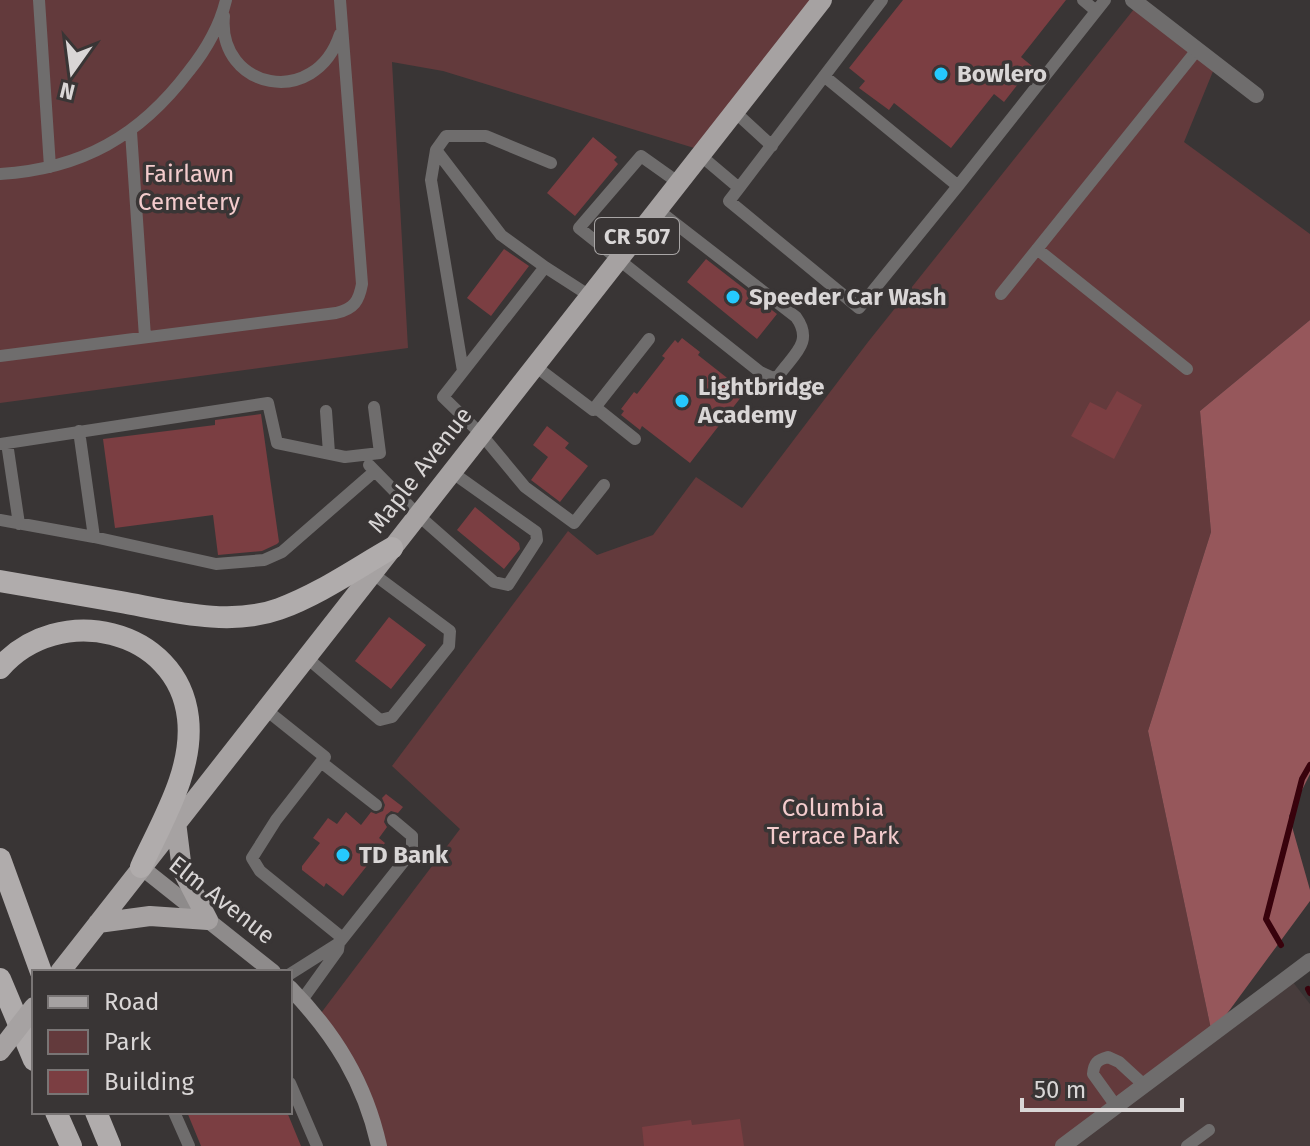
<svg xmlns="http://www.w3.org/2000/svg" width="1310" height="1146" font-family="'Fira Sans',sans-serif">
	<rect width="100%" height="100%" fill="#393535"/>
	<path fill="#473c3c" d="M1289 977 1310 1004V1146H1063Z"/>
	<path fill="#633a3c" d="M0 0H822L704 151 443 71 392 62 408 348 0 403Z
		M1138 4 1216 64 1184 142 1310 234V320L1200 411 1211 532 1148 731 1212 1034 1063 1146H379L318 1017 460 829 392 766 568 531 597 555 653 535 696 477 742 508 868 342Z"/>
	<path fill="#96575b" d="M1310 320V774L1289 816 1310 890V901L1212 1034 1148 731 1211 532 1200 411Z"/>
	<g fill="none" stroke-linecap="round" stroke-linejoin="round">
		<path stroke="#38020c" stroke-width="6" d="M1281 945 1266 919 1302 779 1310 765
			M1308 989 1310 993"/>
	</g>
	<path fill="#7b3e42" d="M903 0H1066L1021 57 1032 66 1004 102 994 94 951 148 894 103 889 110 859 88 865 81 849 68Z
		M593 137 617 157 614 160 618 164 575 216 547 193Z
		M504 249 529 266 491 316 467 298Z
		M706 259 777 314 757 339 687 282Z
		M682 338 700 352 698 355 745 392 690 463 642 426 640 430 621 415 624 411 621 409 634 392 637 394 665 358 662 356 675 340 678 343Z
		M1117 391 1142 405 1114 459 1071 436 1090 402 1106 410Z
		M261 414 279 542 277 544 262 551 218 555 213 515 115 528 103 439 215 425V420Z
		M547 426 569 443 565 448 588 466 560 502 531 480 548 457 533 445Z
		M475 507 519 543 520 549 504 569 457 530Z
		M389 617 426 645 391 689 355 661Z
		M386 794 403 807 398 813 391 811 386 815 384 822 387 827 379 838 385 843 343 896 326 883 324 887 302 870V866L320 843 313 838 328 818 337 824 346 812 361 825 371 812 376 814 383 811 385 805 382 798Z
		M187 1112H287L301 1146H201Z
		M740 1119 744 1146H644L642 1127 691 1120 692 1125Z"/>
	<g fill="none" stroke-linecap="round" stroke-linejoin="round">
		<path stroke="#6f6d6d" stroke-width="12" d="M39 0 50 167
			M1083 0 1096 11
			M224 16C217 89 315 110 340 34
			M824 76 958 186 1105 0
			M735 112 772 146
			M131 132 145 337
			M436 150 501 235 545 267
			M700 155 739 188 882 0
			M0 174C82 169 140 136 189 71 205 51 220 25 226 0
			M739 188 729 201 859 308 958 186
			M658 210 796 317C814 342 794 354 779 375L773 378 760 372 579 228 641 156 679 183
			M1037 249 1187 369
			M1001 294 1197 50
			M590 296 545 267 443 397 481 434 525 487 574 523 604 485
			M0 356 336 313C354 309 359 301 362 284L340 0
			M535 366 593 410 649 339
			M463 371 431 180 436 150 446 136H486L551 163
			M595 407 635 439
			M326 411 329 453
			M79 431 94 537
			M7 443 19 524
			M0 444 268 403 277 443 345 457 380 453 374 407
			M369 465 419 516 494 582 508 585 537 540 536 532 453 473
			M0 520 94 537 216 564 264 560 282 552 375 471
			M307 658 380 720 392 717 449 646 450 631 372 573
			M265 709 325 757 276 820 252 858 260 871 340 936 339 943
			M321 762 376 805
			M290 974 339 943
			M302 1000 338 950 339 943 412 851V836L393 820
			M290 1083 317 1146
			M1116 1106 1093 1074C1094 1063 1097 1060 1108 1057L1119 1062 1144 1085
			M174 1112 189 1146
			M1187 1146 1209 1130"/>
		<path stroke="#6f6d6d" stroke-width="16" d="M1133 0 1256 95"/>
		<path stroke="#6f6d6d" stroke-width="16" d="M1063 1146 1310 961"/>
		<path stroke="#8e8b8b" stroke-width="16" d="M141 867 273 972
			M290 988C335 1034 365 1083 379 1146"/>
		<path stroke="#a6a2a2" stroke-width="20" d="M176 822 182 870 208 920
			M98 923 150 916 208 920
			M60 972 822 0"/>
		<path stroke="#b0acac" stroke-width="22" d="M0 581C40 588 81 595 121 602 171 611 229 627 279 609 320 594 355 569 392 548
			M0 668C58 601 178 628 188 718 194 770 162 821 141 867
			M0 859 41 972
			M0 979 34 1060
			M56 1112 71 1146
			M96 1112 110 1146"/>
		<path stroke="#a6a2a2" stroke-width="20" d="M0 1051 34 1007"/>
	</g>
	<g fill="#25c9fe" stroke="#393535" stroke-width="3">
		<circle cx="941" cy="74" r="8"/>
		<circle cx="733" cy="297" r="8"/>
		<circle cx="682" cy="401" r="8"/>
		<circle cx="343" cy="855" r="8"/>
	</g>
	<g text-anchor="middle" stroke-width="7" stroke-linejoin="round" paint-order="stroke">
		<rect fill="#393535" stroke="#a9a6a6" stroke-width="2" x="595" y="218" width="84" height="36" rx="6"/>
		<g font-size="22" font-weight="bold" fill="#d9d6d6">
			<text x="637" y="244">CR 507</text>
		</g>
		<g font-size="24" font-weight="bold" fill="#d9d6d6" stroke="#393535" text-anchor="start">
			<text x="957" y="82">Bowlero</text>
			<text x="749" y="305">Speeder Car Wash</text>
			<text x="698" y="395">Lightbridge<tspan x="698" dy="28">Academy</tspan></text>
			<text x="359" y="863">TD Bank</text>
		</g>
		<g font-size="24" fill="#f3cbcc" stroke="#393535">
			<text x="189" y="182">Fairlawn<tspan x="189" dy="28">Cemetery</tspan></text>
			<text x="833" y="816">Columbia<tspan x="833" dy="28">Terrace Park</tspan></text>
		</g>
		<g font-size="24" fill="#d9d6d6" stroke="#393535">
			<text transform="translate(420 470) rotate(-52)" y="8">Maple Avenue</text>
			<text transform="translate(222 900) rotate(38)" y="8">Elm Avenue</text>
		</g>
	</g>
	<rect x="32" y="970" width="260" height="144" fill="#393535" stroke="#797575" stroke-width="2"/>
	<rect x="48" y="996" width="40" height="12" fill="#a6a2a2" stroke="#797575" stroke-width="2"/>
	<text x="104" y="1010" font-size="24" fill="#d9d6d6">Road</text>
	<rect x="48" y="1030" width="40" height="24" fill="#633a3c" stroke="#797575" stroke-width="2"/>
	<text x="104" y="1050" font-size="24" fill="#d9d6d6">Park</text>
	<rect x="48" y="1070" width="40" height="24" fill="#7b3e42" stroke="#797575" stroke-width="2"/>
	<text x="104" y="1090" font-size="24" fill="#d9d6d6">Building</text>
	<g transform="translate(72 72) rotate(194)" stroke="#393535" stroke-width="6" paint-order="stroke">
	<path d="M0-6L14 30L0 20L-14 30Z" fill="#d9d6d6"/>
	<text y="-12" font-size="22" font-weight="bold" text-anchor="middle" fill="#d9d6d6">N</text>
	</g>
	<path d="M1022 1098v12h160v-12" fill="none" stroke="#d9d6d6" stroke-width="4"/>
	<text x="1034" y="1098" font-size="24" fill="#d9d6d6" stroke="#393535" stroke-width="6" paint-order="stroke">50 m</text>
</svg>
